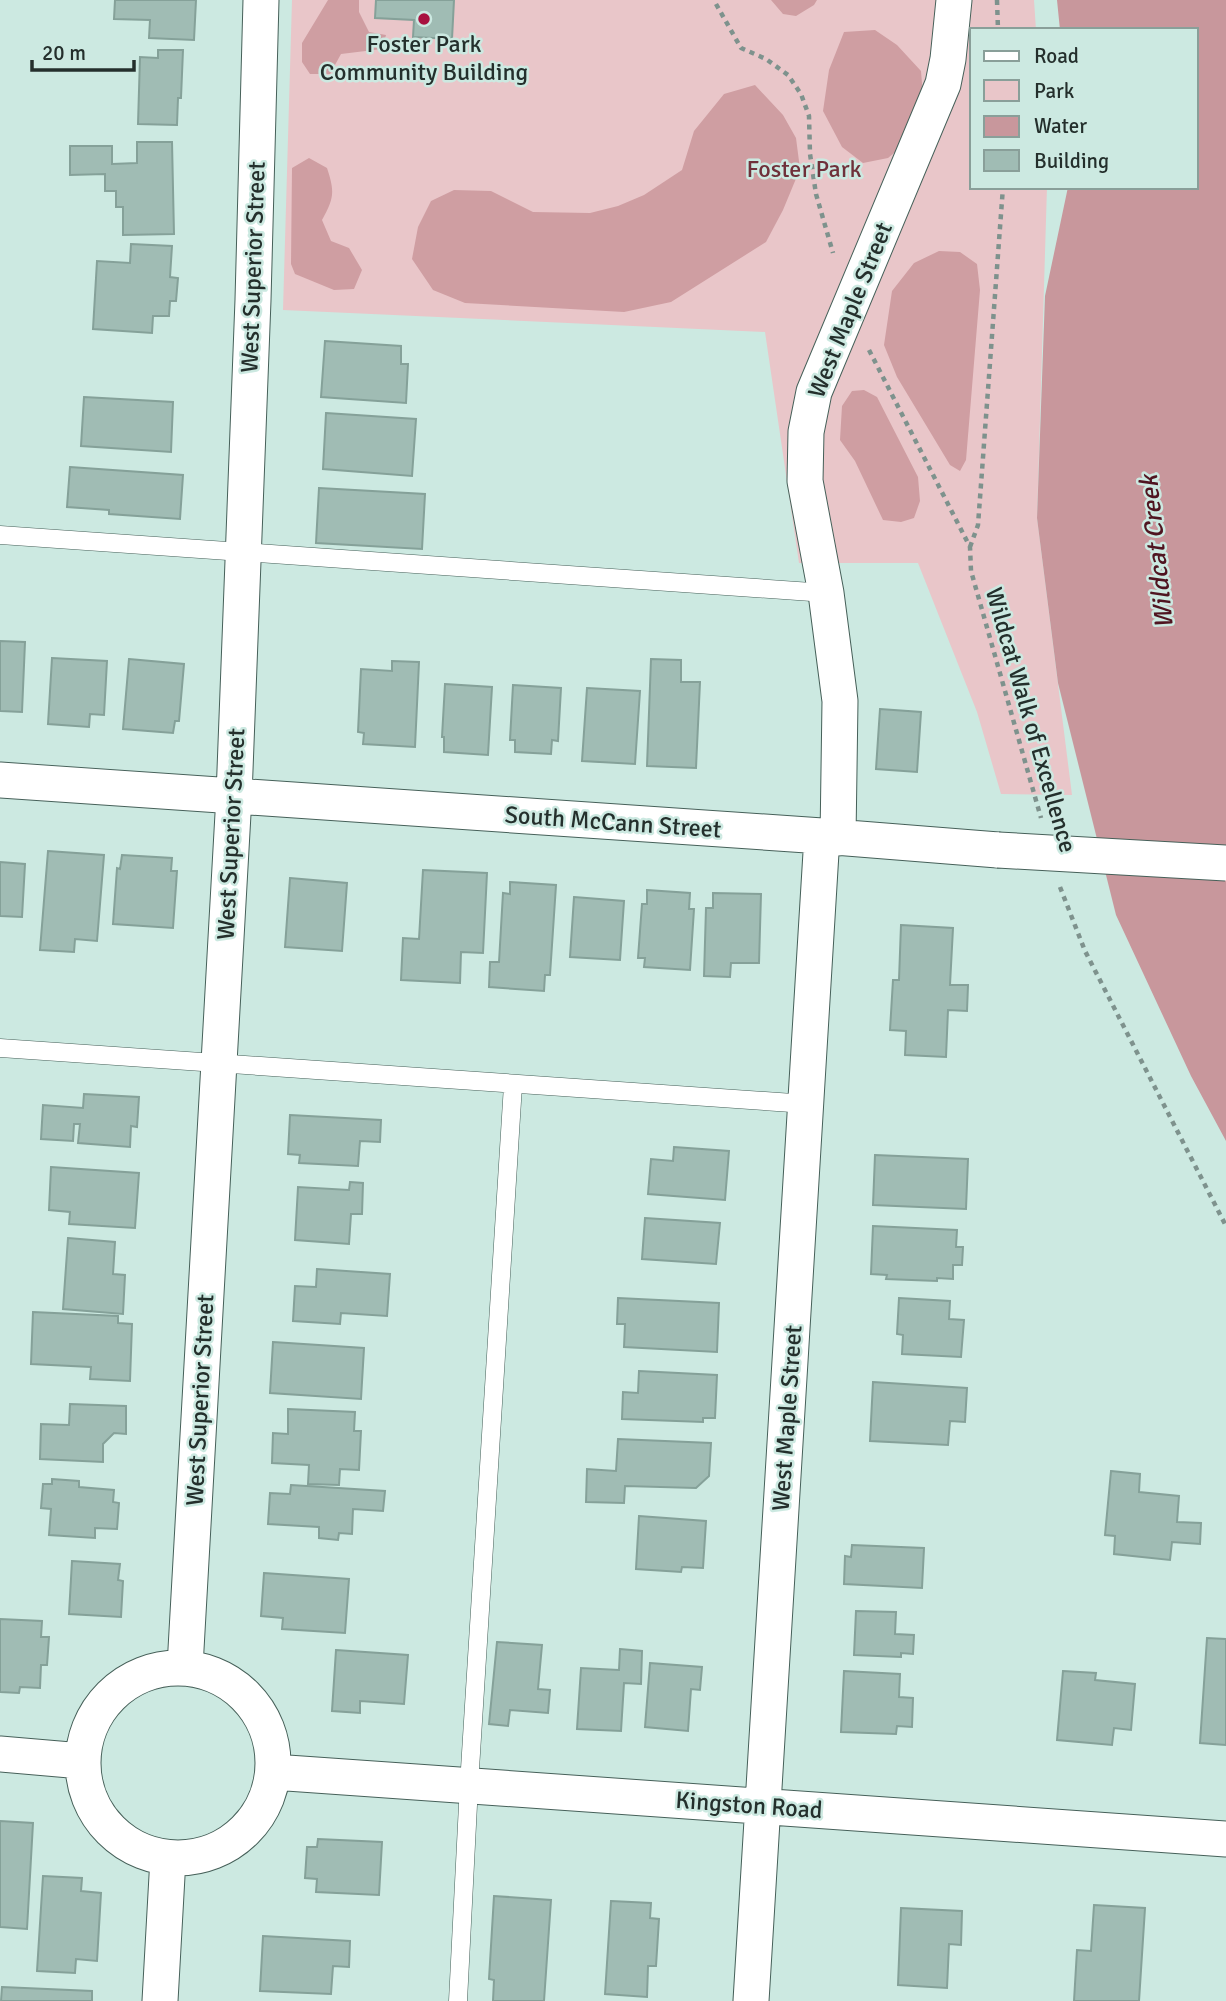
<svg xmlns="http://www.w3.org/2000/svg" width="1226" height="2001" font-family="Signika,sans-serif">
	<rect width="100%" height="100%" fill="#cce9e1"/>
	<path fill="#e9c6c9" d="M292 0H1034L1036 30H972V187H1047L1037 518 1072 795 1001 794 977 712 918 563H799L765 332 283 310Z"/>
	<path fill="#cf9ea2" d="M328 0H359V12L369 32 386 35 382 49 341 54 330 74H310L302 62V43Z
		M771 0H817L814 5 796 16 783 14Z
		M875 30 897 45 921 71 923 96 906 143 888 158 863 163 842 147 823 111 829 70 844 32Z
		M755 85 783 115 796 138 800 169 783 210 766 242 671 302 624 312 465 303 433 290 412 259 418 227 431 201 454 190 491 191 533 212 590 213 618 206 644 195 682 170 694 131 724 94Z
		M309 158 327 168C335 192 334 198 322 220L331 241 349 248 362 270 354 289 334 290 295 274 291 264 292 168Z
		M939 251 960 252 977 264 980 290 966 460 960 471 950 465 897 377 884 345 892 291 914 263Z
		M864 390 877 397 918 477 920 501 914 518 901 522 883 520 855 461 840 440 842 406 852 391Z"/>
	<path fill="#c8979c" d="M1057 0H1226V1141L1191 1076 1116 915 1058 683 1037 518 1045 296 1068 187H1196V30H1060Z"/>
	<path fill="#a0bcb4" stroke="#85a199" stroke-width="2" d="M115 0H196L194 40 149 38 150 20 114 19Z
		M376 0H454L452 39 413 37 414 20 375 18Z
		M158 50H183L181 98H178L177 125 138 124 140 57 158 58Z
		M137 142H172L174 234 123 235V207H116V191H105V174L70 175V146H112V164L137 163Z
		M131 244 172 246 170 277 178 278 176 301H170L169 316H153L152 333 93 329 97 261 130 263Z
		M325 341 401 346V364H408L406 403 321 397Z
		M84 397 173 402 171 452 81 446Z
		M326 413 416 419 412 476 323 469Z
		M70 467 183 475 180 519 109 514V510L67 507Z
		M319 488 425 494 422 549 316 543Z
		M0 641 25 642 22 712 0 711Z
		M52 658 107 661 104 715 90 714 89 727 48 724Z
		M129 659 184 664 179 721H175L173 733 123 729Z
		M651 659 681 660V682H700L696 768 647 766Z
		M392 661 419 662 415 747 363 744 364 733 358 732 361 669 392 671Z
		M445 684 492 687 488 755 444 752V737H442Z
		M513 685 561 688 558 741 552 740 551 754 515 752V740H510Z
		M587 688 640 691 635 764 582 761Z
		M880 709 921 712 917 772 876 769Z
		M48 851 104 855 97 941 75 939 74 952 40 950Z
		M122 855 172 858 171 871H177L173 928 113 924 117 868 120 869Z
		M0 862 25 864 22 917 0 916Z
		M423 870 487 873 483 953 461 952 460 983 401 980 403 938 419 939Z
		M290 878 347 883 342 951 285 947Z
		M510 882 556 885 550 975H545L544 991 489 987 490 962H499L503 893 510 894Z
		M647 890 690 893 689 909H694L690 970 644 967 645 958H638L642 904H647Z
		M713 893 761 894 759 963H731L730 977 704 976 706 908H713Z
		M574 897 624 901 620 960 570 957Z
		M901 925 953 928 950 985H968L967 1011 948 1010 946 1057 905 1055 906 1031 890 1030 893 980H899Z
		M84 1094 139 1097 137 1127 131 1126 130 1147 78 1143 80 1124H74L73 1141 41 1139 43 1105 83 1108Z
		M290 1115 381 1120 380 1142 360 1141 358 1166 299 1163 300 1155 288 1154Z
		M674 1147 729 1151 725 1200 648 1194 651 1159 673 1161Z
		M875 1155 968 1159 966 1209 873 1205Z
		M51 1167 139 1173 135 1228 69 1224 70 1212 49 1210Z
		M350 1182 363 1183 362 1214H351L349 1244 295 1240 298 1187 349 1190Z
		M645 1218 720 1223 716 1264 642 1259Z
		M873 1226 957 1230 956 1247H963L962 1265H953V1279L937 1278V1281L886 1279 887 1275 871 1274Z
		M68 1238 115 1242 113 1274 125 1275 123 1314 63 1309Z
		M317 1269 390 1274 387 1316 341 1313 340 1324 293 1321 295 1286 316 1287Z
		M618 1298 719 1303 717 1352 624 1347 625 1324H617Z
		M899 1298 950 1301 949 1319 964 1320 961 1357 902 1354 903 1335 897 1334Z
		M33 1312 118 1316V1323L132 1324 130 1381 90 1379 91 1367 31 1364Z
		M273 1342 364 1348 361 1399 270 1393Z
		M639 1371 717 1375 715 1418H703V1422L622 1419 623 1392 638 1393Z
		M873 1382 967 1388 965 1422 950 1421 948 1445 870 1441Z
		M70 1404 126 1406V1434L114 1433 103 1444V1462L40 1459 41 1424 69 1425Z
		M288 1409 355 1412 354 1431H361L359 1470 340 1469 339 1485 308 1484 309 1465 272 1463 273 1433 288 1434Z
		M618 1439 711 1443 709 1476 696 1488 625 1486 624 1503 586 1502 587 1469 616 1471Z
		M1111 1471 1140 1474 1139 1492 1179 1496 1177 1522 1201 1523 1200 1544 1172 1542 1170 1560 1114 1554 1115 1536 1105 1535Z
		M52 1479 79 1481V1487L114 1490 113 1502 119 1503 117 1529 95 1528V1538L49 1535 51 1509 41 1508 43 1484H52Z
		M291 1485 385 1491 383 1511 353 1509 352 1534 339 1533 338 1540 319 1538V1527L268 1524 270 1493 290 1494Z
		M639 1516 706 1521 703 1568 682 1567 681 1572 636 1569Z
		M852 1545 924 1548 922 1588 844 1584 845 1556 851 1557Z
		M72 1561 120 1564 118 1580 123 1581 121 1617 69 1614Z
		M264 1573 349 1579 345 1633 282 1629 283 1618 261 1616Z
		M856 1611 896 1612 895 1634 914 1635 913 1654 901 1653V1657L854 1655Z
		M0 1619 42 1621 41 1637H49L47 1665H41L40 1688 20 1687 19 1693 0 1692Z
		M1207 1638 1226 1639V1745L1200 1743Z
		M497 1642 542 1645 538 1689 550 1690 548 1713 510 1710 508 1726 489 1724Z
		M620 1649 642 1651 641 1684 624 1683 621 1731 577 1729 581 1668 619 1670Z
		M336 1650 408 1655 404 1704 360 1701V1713L332 1711Z
		M650 1663 702 1667 700 1690 691 1689 688 1731 645 1727Z
		M844 1671 900 1674 899 1697 913 1698 912 1727 897 1726 896 1734 841 1732Z
		M1063 1671 1096 1673 1095 1680 1135 1684 1131 1730 1114 1728 1112 1745 1057 1740Z
		M0 1821 33 1823 27 1929 0 1927Z
		M318 1839 382 1842 379 1895 316 1892 317 1879 305 1878 307 1847H317Z
		M43 1876 82 1878 81 1891 101 1893 97 1961 76 1959 75 1973 37 1971Z
		M494 1896 551 1900 544 2001H493L494 1980 489 1979Z
		M611 1901 651 1903 650 1918 659 1919 656 1966H648L647 1997 605 1994Z
		M1094 1905 1145 1908 1139 2001H1074L1077 1950 1091 1951Z
		M901 1908 962 1911 961 1945 949 1944 947 1988 898 1985Z
		M263 1936 350 1941 349 1967 333 1966 331 1994 260 1991Z
		M2 1987 92 1991V2001H1Z"/>
	<g fill="none" stroke-linecap="round" stroke-linejoin="round">
		<defs>
			<path id="lane" d="M0 535 826 593
				M0 1048 807 1104
				M458 2001 469 1785 513 1085"/>
			<path id="street" d="M0 780 822 836 998 850
				M838 838 840 701 826 593 805 481 806 432 814 392 943 84 948 59 954 0
				M185 1667 234 796 253 300 261 0
				M83 1763a95 95 0 1 1 190 0a95 95 0 1 1-190 0Z
				M0 1754 82 1761
				M273 1772 1226 1839
				M160 2001 168 1858
				M751 2001 822 836"/>
		</defs>
		<use href="#lane" stroke="#466059" stroke-width="19"/>
		<use href="#street" stroke="#466059" stroke-width="37"/>
		<path stroke="#7e928d" stroke-width="4.5" stroke-dasharray="5 5" stroke-linecap="butt" d="M997 0 998 30
			M716 4 741 48 766 59 788 75 801 94 809 116 810 154 816 194 833 253
			M869 350 970 547 971 571 1041 818
			M970 547 978 525 1003 187
			M1060 887 1085 951 1226 1226"/>
		<use href="#lane" stroke="#fff" stroke-width="18"/>
		<use href="#street" stroke="#fff" stroke-width="35"/>
		<defs>
			<path id="street-bridge" d="M998 850 1226 863"/>
		</defs>
		<use href="#street-bridge" stroke="#466059" stroke-width="37" stroke-linecap="butt"/>
		<use href="#street-bridge" stroke="#fff" stroke-width="35"/>
	</g>
	<circle fill="#a8113f" stroke="#cce9e1" stroke-width="2.5" cx="424" cy="19" r="7"/>
	<g text-anchor="middle" stroke-width="5" stroke-linejoin="round" paint-order="stroke">
		<g font-size="24" fill="#242f2c" stroke="#cce9e1">
			<text x="424" y="52">Foster Park<tspan x="424" dy="28">Community Building</tspan></text>
		</g>
		<g font-size="24" fill="#6f303a" stroke="#cce9e1">
			<text x="804" y="177">Foster Park</text>
		</g>
		<g font-size="24" fill="#242f2c" stroke="#cce9e1">
			<text transform="translate(253 267) rotate(-88)" y="8">West Superior Street</text>
			<text transform="translate(850 310) rotate(-68)" y="8">West Maple Street</text>
			<text transform="translate(1031 720) rotate(74)" y="8">Wildcat Walk of Excellence</text>
			<text transform="translate(613 822) rotate(4)" y="8">South McCann Street</text>
			<text transform="translate(231 834) rotate(-87)" y="8">West Superior Street</text>
			<text transform="translate(200 1400) rotate(-87)" y="8">West Superior Street</text>
			<text transform="translate(787 1418) rotate(-86)" y="8">West Maple Street</text>
			<text transform="translate(749 1805) rotate(4)" y="8">Kingston Road</text>
		</g>
		<g font-size="26" font-style="italic" fill="#4f1420" stroke="#cce9e1">
			<text transform="translate(1156 552) rotate(-96)" y="9">Wildcat Creek</text>
		</g>
	</g>
	<rect x="970" y="28" width="228" height="161" fill="#cce9e1" stroke="#899f99" stroke-width="2"/>
	<rect x="984" y="51" width="35" height="10" fill="#ffffff" stroke="#899f99" stroke-width="2"/>
	<text x="1034" y="63" font-size="21" fill="#242f2c">Road</text>
	<rect x="984" y="80" width="35" height="21" fill="#e9c6c9" stroke="#899f99" stroke-width="2"/>
	<text x="1034" y="98" font-size="21" fill="#242f2c">Park</text>
	<rect x="984" y="116" width="35" height="21" fill="#c8979c" stroke="#899f99" stroke-width="2"/>
	<text x="1034" y="133" font-size="21" fill="#242f2c">Water</text>
	<rect x="984" y="150" width="35" height="21" fill="#a0bcb4" stroke="#899f99" stroke-width="2"/>
	<text x="1034" y="168" font-size="21" fill="#242f2c">Building</text>
	<path d="M32 60v10h102v-10" fill="none" stroke="#242f2c" stroke-width="3.5"/>
	<text x="42" y="60" font-size="21" fill="#242f2c" stroke="#cce9e1" stroke-width="5" paint-order="stroke">20 m</text>
</svg>
